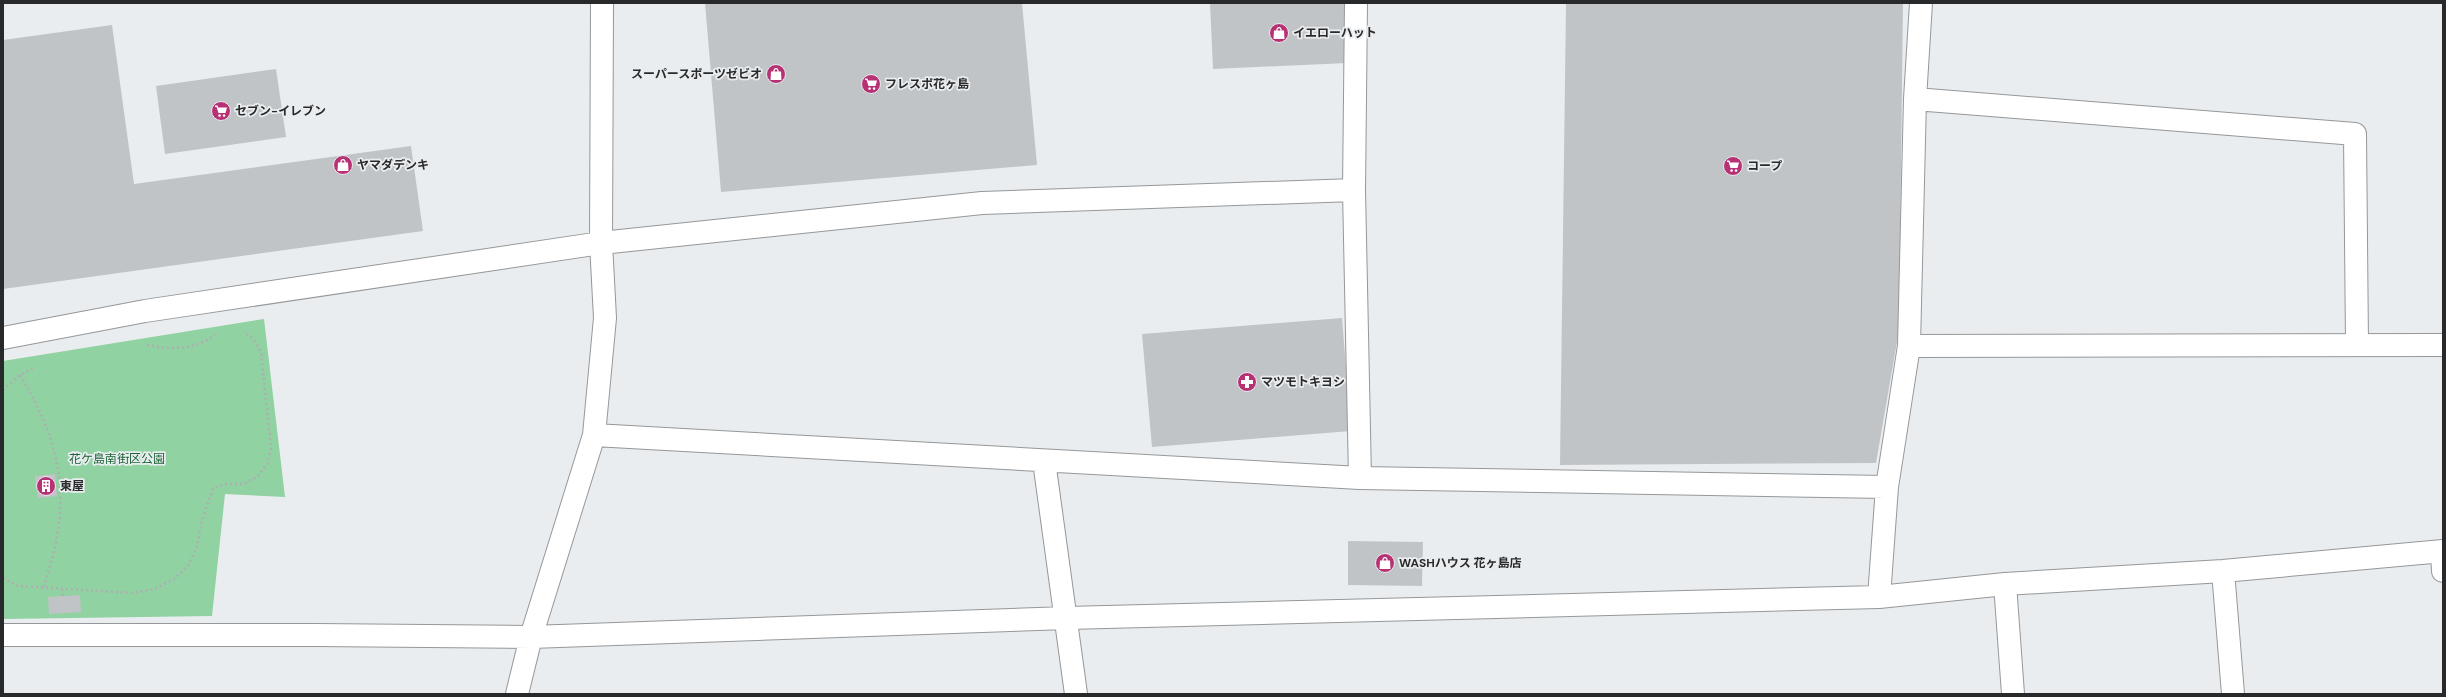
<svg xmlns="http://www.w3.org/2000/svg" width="2446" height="697" font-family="'DM Sans','Noto Sans JP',sans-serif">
	<rect width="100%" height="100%" fill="#eaedef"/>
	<path fill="#90d2a1" d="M264 319 285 497 225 494 212 616 3 619V361Z"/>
	<path fill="#c1c4c6" d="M705 3H1022L1037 165 721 192Z
		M1210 3H1345L1347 63 1213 69Z
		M1566 3H1903L1899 330 1876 463 1560 465Z
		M112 25 134 184 411 146 423 231 3 289V40Z
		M276 69 286 137 165 154 156 86Z
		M1342 318 1351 431 1152 447 1142 334Z
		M55 474 57 496 38 498 35 476Z
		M1348 541 1423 542 1422 586 1348 585Z
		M80 595 81 612 49 614 48 597Z"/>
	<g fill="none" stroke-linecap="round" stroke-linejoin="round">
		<defs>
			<path id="street" d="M1356 3 1354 190 1360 478
				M1915 99 2355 134 2357 344
				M3 338 145 311 601 243 982 203 1354 190
				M1909 346 2443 345
				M594 435 1360 478 1887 487
				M1044 461 1076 694
				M2442 552 2443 571
				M2223 571 2233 694
				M2005 584 2013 694
				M1879 597 1887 487 1909 346 1915 99 1921 3
				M3 635H316L531 637 1067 618 1879 597 2005 584 2223 571 2443 551
				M517 694 531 637 594 435 605 318 601 243 602 3"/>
		</defs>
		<use href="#street" stroke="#959799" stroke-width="24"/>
		<path stroke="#adafb1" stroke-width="2.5" stroke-dasharray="2 3" stroke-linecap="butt" d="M147 345C172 350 194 350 215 335
			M20 375C65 449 72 506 43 588
			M3 390 20 375 35 367
			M3 578 18 586 132 593 155 589 174 579 188 566 197 547 202 520 213 488 227 484H244L258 476 268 463 271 448 261 352 254 340 244 331
			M62 589 63 596"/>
		<use href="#street" stroke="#fff" stroke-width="22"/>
	</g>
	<defs>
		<symbol id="shop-disc" viewBox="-11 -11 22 22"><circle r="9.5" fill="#b73175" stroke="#eaedef"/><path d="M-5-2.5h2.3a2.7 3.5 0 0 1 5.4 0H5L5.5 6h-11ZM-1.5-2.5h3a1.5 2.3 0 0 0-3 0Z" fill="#fff"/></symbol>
		<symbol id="supermarket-disc" viewBox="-11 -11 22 22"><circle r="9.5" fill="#b73175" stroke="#eaedef"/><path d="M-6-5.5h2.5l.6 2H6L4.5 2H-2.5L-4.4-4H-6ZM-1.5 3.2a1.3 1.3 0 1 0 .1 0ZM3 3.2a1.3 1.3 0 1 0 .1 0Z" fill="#fff"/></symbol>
		<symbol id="pharmacy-disc" viewBox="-11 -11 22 22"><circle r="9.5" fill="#b73175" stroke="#eaedef"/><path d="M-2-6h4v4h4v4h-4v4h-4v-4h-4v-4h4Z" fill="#fff"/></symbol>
		<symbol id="building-disc" viewBox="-11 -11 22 22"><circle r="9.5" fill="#b73175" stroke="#eaedef"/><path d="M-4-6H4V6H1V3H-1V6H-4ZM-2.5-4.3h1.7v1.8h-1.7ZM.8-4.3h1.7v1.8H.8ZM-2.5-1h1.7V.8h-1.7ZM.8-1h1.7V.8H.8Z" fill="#fff"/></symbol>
	</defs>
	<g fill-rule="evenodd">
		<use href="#shop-disc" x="1268" y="22" width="22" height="22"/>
		<use href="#shop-disc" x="765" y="63" width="22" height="22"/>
		<use href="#supermarket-disc" x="860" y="73" width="22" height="22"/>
		<use href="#supermarket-disc" x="210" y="100" width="22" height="22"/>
		<use href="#shop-disc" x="332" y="154" width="22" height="22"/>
		<use href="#supermarket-disc" x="1722" y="155" width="22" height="22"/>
		<use href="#pharmacy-disc" x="1236" y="371" width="22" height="22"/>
		<use href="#building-disc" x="35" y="475" width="22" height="22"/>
		<use href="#shop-disc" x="1374" y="552" width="22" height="22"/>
	</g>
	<g text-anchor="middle" stroke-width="3.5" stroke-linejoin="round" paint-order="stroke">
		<g font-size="12" font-weight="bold" fill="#28292a" stroke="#eaedef" text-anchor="start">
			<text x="1293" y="37">イエローハット</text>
			<text x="762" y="78" text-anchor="end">スーパースポーツゼビオ</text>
			<text x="885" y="88">フレスポ花ヶ島</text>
			<text x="235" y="115">セブン-イレブン</text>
			<text x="357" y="169">ヤマダデンキ</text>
			<text x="1747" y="170">コープ</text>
			<text x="1261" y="386">マツモトキヨシ</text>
			<text x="60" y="490">東屋</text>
			<text x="1399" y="567">WASHハウス 花ヶ島店</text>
		</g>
		<g font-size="12" fill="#1c6438" stroke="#eaedef">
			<text x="117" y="463">花ケ島南街区公園</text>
		</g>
	</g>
	<rect width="2446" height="697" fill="none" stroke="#28292a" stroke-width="8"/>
</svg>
